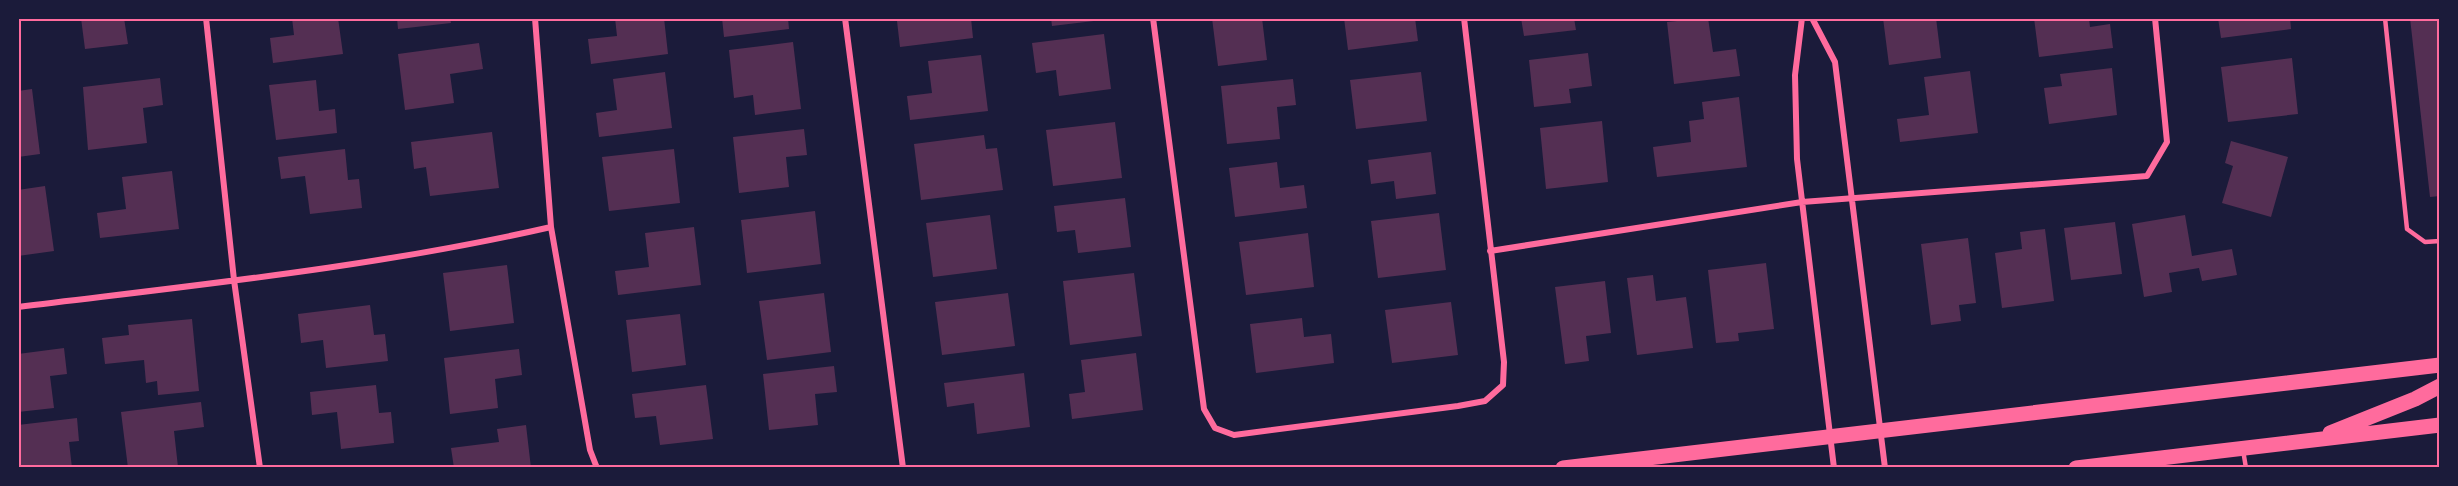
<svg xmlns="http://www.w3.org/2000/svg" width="2458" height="486" font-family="'Roboto Serif',serif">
	<rect width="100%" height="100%" fill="#1b1b3a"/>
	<path fill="#542f53" d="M81 18H124L128 44 85 49Z
		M292 18H338L343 54 273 63 270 38 294 35Z
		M397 18H450L451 23 398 29Z
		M615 18H664L668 54 591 64 588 39 617 36Z
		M722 18H788L789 29 724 37Z
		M919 18H971L973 38 900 47 897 21Z
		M1051 18H1102V20L1052 26Z
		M1212 18H1262L1267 60 1218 66Z
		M1344 18H1415L1418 41 1348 50Z
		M1521 18H1574L1576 30 1524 36Z
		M1708 18 1713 52 1736 49 1740 76 1674 84 1667 22Z
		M1883 18H1936L1941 58 1889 65Z
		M2034 18H2089L2090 27 2110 24 2113 48 2039 57Z
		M2218 18H2290L2291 29 2221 38Z
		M2410 18H2440V196L2430 197Z
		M1104 34 1111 89 1059 96 1056 70 1036 73 1032 43Z
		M793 42 801 109 755 115 753 95 734 98 729 50Z
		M479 43 483 69 450 74 454 103 405 110 398 54Z
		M1588 53 1592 86 1569 89 1571 103 1534 107 1529 60Z
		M981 55 988 111 910 120 907 96 932 93 928 61Z
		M2292 58 2298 114 2228 122 2221 67Z
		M2112 68 2117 115 2049 124 2044 88 2062 86 2060 74Z
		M1970 71 1978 133 1900 142 1897 119 1929 115 1924 77Z
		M665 72 672 128 599 137 596 113 617 110 613 79Z
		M1421 72 1427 121 1356 129 1350 80Z
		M160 78 163 105 143 108 147 143 88 150 83 87Z
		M1293 79 1296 105 1277 107 1280 139 1227 144 1221 86Z
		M316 80 319 111 335 109 337 133 276 140 269 85Z
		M32 89 40 154 18 157V91Z
		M1739 97 1747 167 1657 177 1653 147 1691 142 1689 121 1704 119 1702 102Z
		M1602 121 1608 182 1546 189 1540 128Z
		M1115 122 1122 178 1053 186 1046 130Z
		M804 129 807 155 786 157 789 187 739 193 733 137Z
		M492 132 499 188 430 196 426 167 414 169 411 142Z
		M984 135 986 149 997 148 1003 190 921 200 914 144Z
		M2231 141 2288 157 2271 217 2222 203 2233 166 2225 163Z
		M345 149 348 180 359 179 362 208 310 214 305 176 281 179 278 157Z
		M674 149 680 203 609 211 602 157Z
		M1431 152 1436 194 1396 199 1394 181 1371 184 1368 160Z
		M1277 162 1280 188 1304 185 1307 208 1235 217 1229 168Z
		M172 171 179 229 100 238 97 213 126 209 122 177Z
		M45 186 54 251 18 256V190Z
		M1125 198 1131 247 1078 253 1075 230 1057 232 1054 206Z
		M815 211 821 264 747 273 741 220Z
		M1439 213 1446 270 1378 278 1371 221Z
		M990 215 997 269 933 277 926 223Z
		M2185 215 2192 256 2232 249 2237 275 2202 281 2199 268 2169 273 2172 292 2144 297 2132 224Z
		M2115 222 2122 274 2071 280 2064 228Z
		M694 227 701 285 618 295 615 271 649 267 645 233Z
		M2045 229 2054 301 2002 308 1995 253 2022 249 2020 232Z
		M1308 233 1314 287 1246 295 1239 242Z
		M1968 238 1976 303 1959 305 1961 321 1931 325 1921 244Z
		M1766 263 1774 329 1738 333 1739 341 1716 343 1708 270Z
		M507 265 514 323 450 331 443 273Z
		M1134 273 1142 336 1070 345 1063 281Z
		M1653 275 1656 301 1686 297 1693 348 1637 355 1627 278Z
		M1605 281 1611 333 1586 336 1589 361 1565 364 1555 287Z
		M824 293 831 352 767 360 759 301Z
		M1008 293 1015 346 942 355 935 302Z
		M1451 302 1458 355 1392 363 1385 310Z
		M370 305 374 335 385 334 388 361 326 368 323 340 301 343 298 314Z
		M680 314 686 365 632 372 626 320Z
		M1302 318 1304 337 1331 334 1334 363 1256 373 1250 324Z
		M192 319 199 391 158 395 157 381 146 383 144 360 105 364 102 338 129 335 128 325Z
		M64 348 67 374 50 376 54 408 18 412V354Z
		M519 349 522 375 495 379 498 408 450 414 444 358Z
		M1136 353 1143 410 1072 419 1069 394 1085 392 1081 360Z
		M834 366 837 392 815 394 818 425 769 430 763 374Z
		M1024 373 1030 427 977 434 974 403 947 407 944 383Z
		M376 385 379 413 391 412 394 443 341 449 337 412 312 415 310 392Z
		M706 385 713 439 660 445 656 416 635 418 632 394Z
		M201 402 204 427 174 431 178 467 128 468 121 412Z
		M77 418 79 441 69 442 72 468H18V425Z
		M526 425 531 468H454L451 448 499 442 497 429Z"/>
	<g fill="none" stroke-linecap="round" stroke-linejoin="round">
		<path stroke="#ff6b9d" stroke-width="4.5" d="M2385 18 2407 229 2425 242 2440 241
			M2243 450 2246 468"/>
		<path stroke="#ff6b9d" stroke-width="6" d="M206 18 234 280 260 468
			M535 18 551 227 590 450 597 468
			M845 18 903 468
			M1153 18 1204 409 1215 428 1234 435 1458 406 1485 401 1503 385 1504 362 1464 18
			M1802 18 1795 75 1797 159 1834 468
			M1812 18 1835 62 1885 468
			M1490 251 1802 202 2147 176 2167 142 2155 18
			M18 307C196 285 376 267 551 227"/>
		<path stroke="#ff6b9d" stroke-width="15" d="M2330 433 2415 399 2440 386
			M1563 468 2440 365
			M2076 468 2440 425"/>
	</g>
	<rect width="2458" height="486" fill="none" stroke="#1b1b3a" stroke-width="39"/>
	<rect x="20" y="20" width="2418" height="446" fill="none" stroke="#ff6b9d" stroke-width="2"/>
</svg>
